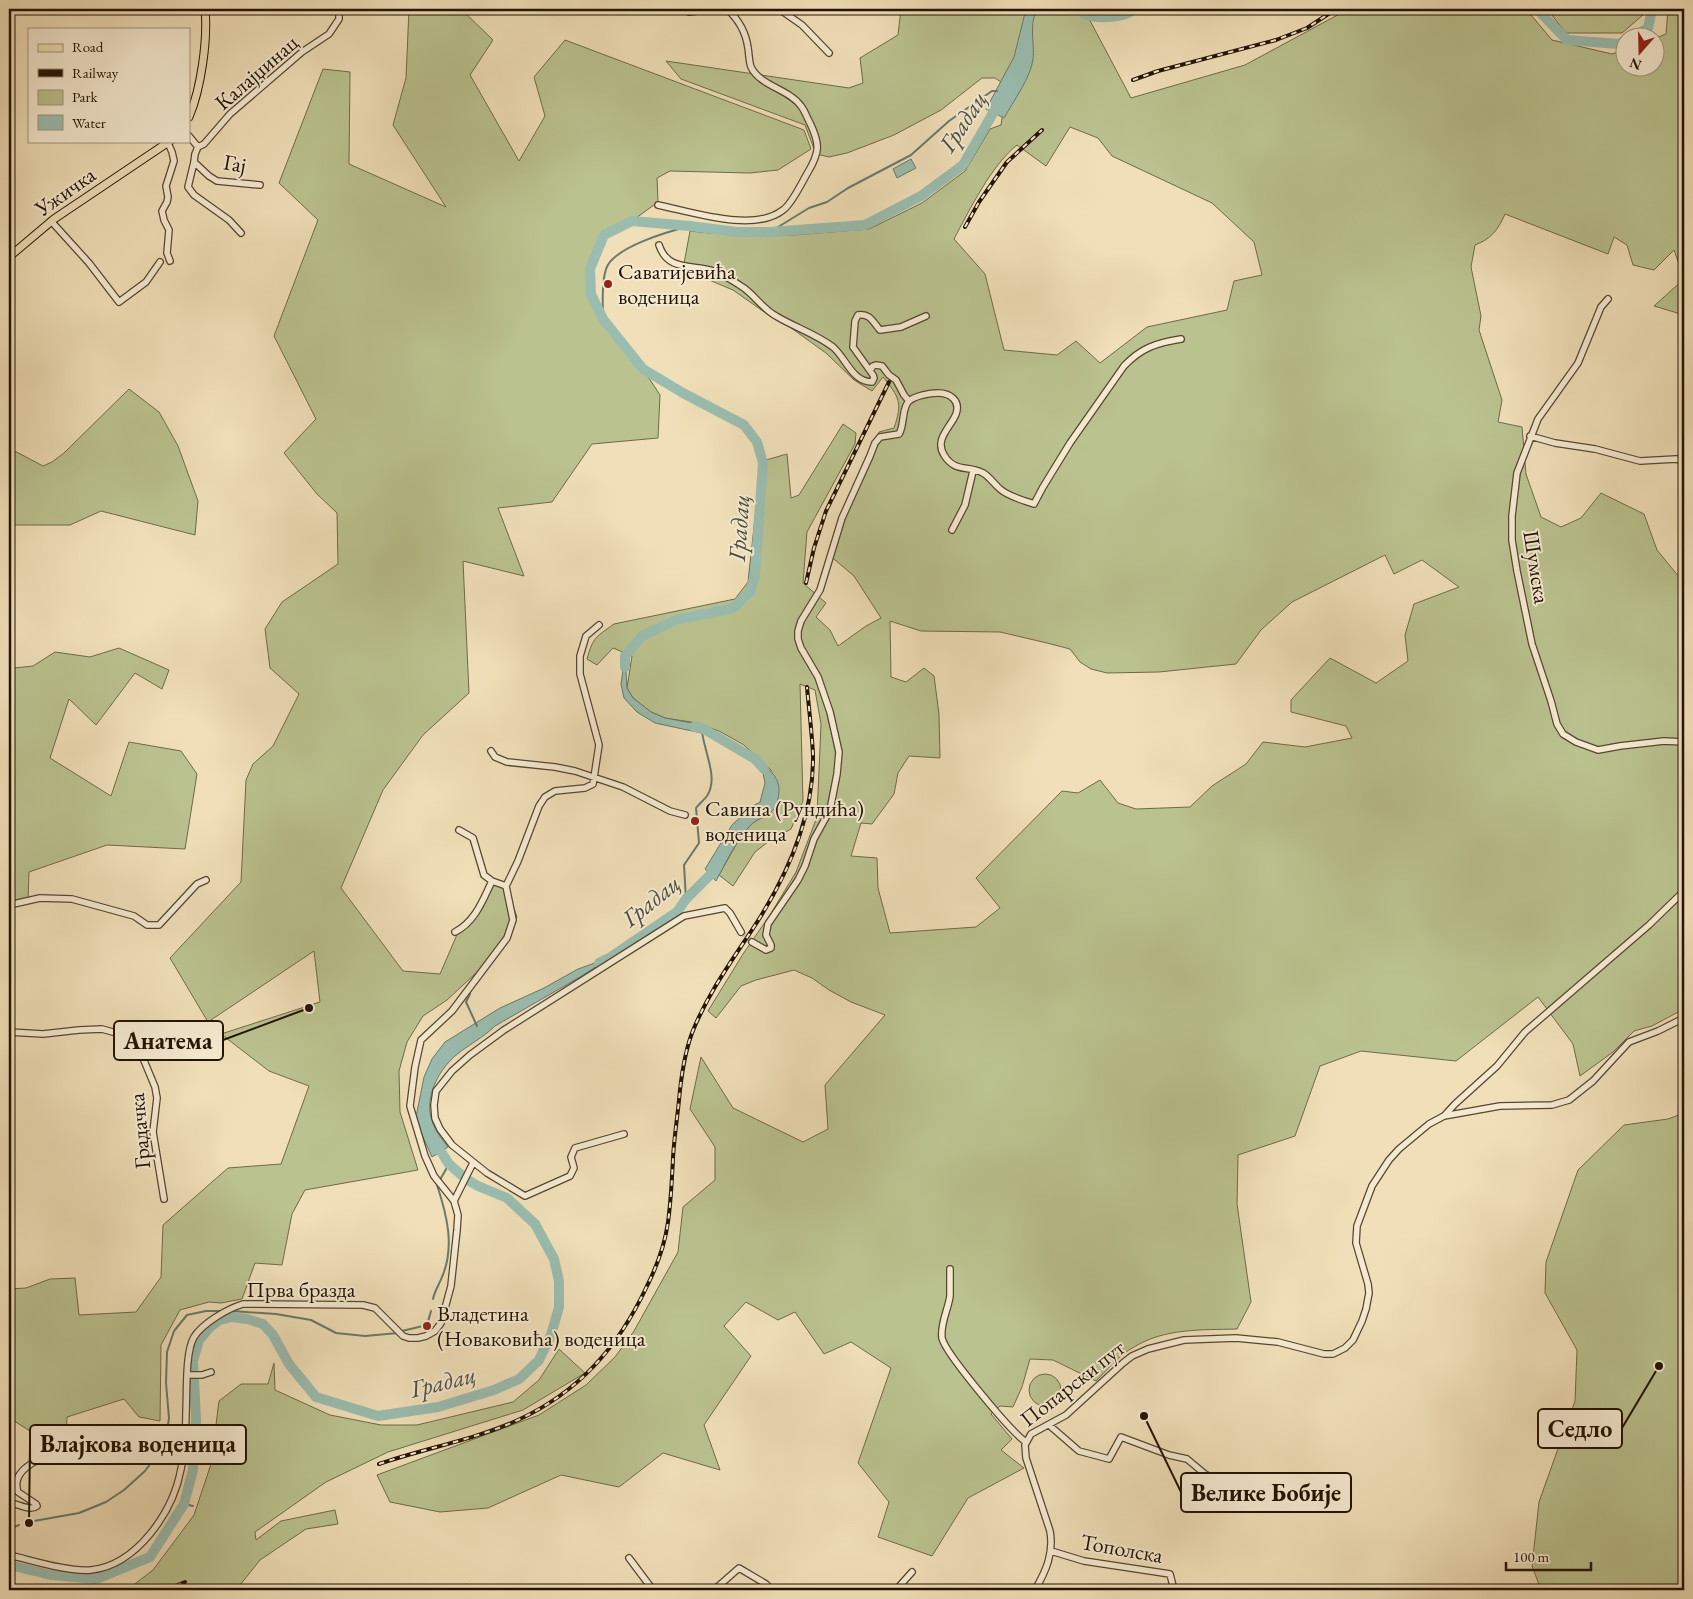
<svg xmlns="http://www.w3.org/2000/svg" width="1693" height="1599" font-family="'EB Garamond',serif">
	<rect width="100%" height="100%" fill="#f0dfb8"/>
	<filter id="stains"><feTurbulence type="fractalNoise" baseFrequency=".004" numOctaves="4"/><feColorMatrix values="0 0 0 0 .2 0 0 0 0 .09 0 0 0 0 .02 0 0 0 .5 -.17"/></filter>
	<radialGradient id="worn" r=".72"><stop offset=".6" stop-color="#630" stop-opacity="0"/><stop offset="1" stop-color="#630" stop-opacity=".3"/></radialGradient>
	<path fill="#bac28f" stroke="#6e6a49" fill-rule="evenodd" d="M409 9H461L493 40 470 75 519 161 545 116 534 77 565 40 804 130 811 149 778 170 750 173 670 171 657 178 658 202 632 221 604 235 590 269 591 294 603 319 643 369 660 395 658 438 592 444 552 502 498 508 524 576 463 561 469 693 423 735 383 790 341 888 403 971 440 974 459 930 470 922 492 881 506 886 517 917 507 938 491 959 447 1000 423 1016 407 1042 399 1071 400 1112 418 1170 305 1190 292 1214 282 1265 255 1263 242 1299 221 1303 209 1302 180 1310 161 1345 160 1421 139 1417 124 1399 67 1417 66 1441 55 1447 11 1419 9 1420V1289L26 1288 50 1279 75 1278 79 1315 136 1312 161 1277 163 1225 228 1168 281 1164 309 1086 269 1071 221 1034 320 1002 314 951 208 1022 170 958 241 882 246 780 253 764 273 746 299 694 270 668 265 629 282 602 338 564 337 513 317 494 284 453 316 419 274 336 318 220 279 183 323 69 350 72 349 164 446 207 393 125 406 78Z
		M901 9H1077L1087 15 1131 98 1245 65 1343 12 1348 9H1526L1552 40 1612 54 1625 49 1626 68H1656V38L1666 34 1668 9H1684V278L1674 250 1654 270 1633 265 1627 245 1614 237 1608 254 1505 214C1498 230 1491 239 1475 245L1471 267 1481 316 1479 330 1502 400 1498 422 1522 427 1526 474 1541 517 1561 527 1581 518 1601 493 1644 514 1657 550 1684 583V1009L1652 1026 1634 1031 1613 1052 1580 1076 1573 1044 1538 997 1456 1061 1361 1051 1320 1066 1295 1136 1238 1155 1237 1204 1251 1302 1237 1329C1202 1330 1165 1328 1134 1347 1119 1355 1108 1369 1096 1381L1053 1360 1030 1359 1022 1387 1013 1407 1000 1406 991 1414 1012 1439 1001 1450 1024 1468 968 1498 932 1556 878 1537 889 1502 858 1463 891 1368 851 1342 824 1354 795 1312 778 1320 746 1302 724 1326 751 1356 704 1425 720 1470 663 1453 619 1487 561 1475 488 1508 440 1512 390 1502 377 1475 539 1415 586 1385 615 1357 634 1331 678 1252 683 1207 715 1180V1147L690 1109 701 1057 733 1108 803 1142 828 1129 825 1085 885 1015 851 1002 829 990 812 978 794 970 756 980 741 986 716 1018 708 1011 743 954 770 915 796 872 817 817 821 724 815 690 800 684 803 801 791 829 768 842 755 852 733 886 719 875 741 836 751 824 769 813 771 770 744 745 719 731 697 723 665 718 651 712 633 698 627 688 632 656 613 648 597 665 587 659C593 637 596 637 614 624L735 599 748 582 759 481V462L787 454 791 498 799 495 843 424 856 433 855 444 807 532 803 583 826 603 816 617 830 630 838 646 866 626 881 618 854 576 829 555 839 518 879 432 894 428C903 402 899 397 883 377L872 391 854 380 826 353 780 320 767 314 733 290 683 269 690 231 710 233 754 236 793 235 869 229 922 203 965 171 990 129 1001 125 1007 86 995 78H982L941 110 894 135 847 153 829 157 816 154 805 125 681 79 666 61 849 88 863 83 860 58 898 35ZM1070 127 1098 138 1112 156 1212 203 1254 242 1262 275 1234 281 1227 310 1147 327 1100 363 1076 341 1057 355 1004 350 985 274 954 239C970 209 991 166 1017 145L1046 166ZM1385 555 1394 574 1422 560 1459 587 1414 604 1405 635 1408 661 1376 683 1330 658 1291 700V712L1346 726 1352 738 1305 747 1263 742 1246 764 1212 786 1190 807 1136 809 1118 803 1100 780 1078 793 1062 791 976 878 1000 908 976 927 890 933 878 888 877 858 851 856 861 823 872 824 894 794 898 773 909 756 940 758 939 714 934 676 924 668 906 682 891 677 890 621 921 631 1000 632 1047 643 1070 649 1080 662 1091 669 1107 673 1159 672 1236 664 1261 630 1292 602Z
		M1547 9H1644L1643 15 1622 33H1566Z
		M1684 279V315L1654 306Z
		M129 389 159 412 178 446 198 501 195 535 101 511 70 525H9V448L43 466 52 462 64 453Z
		M119 648 169 670 162 689 135 673 96 725 69 699 50 758 111 796 129 742 181 751 197 774 185 849 107 845 29 872 28 901 9 905V664L14 668 33 666 55 652 90 657Z
		M1684 1113V1590H1541L1532 1566 1539 1502 1575 1401 1577 1350 1545 1293 1546 1262 1578 1170 1624 1125 1668 1119Z
		M559 1349 585 1373 523 1410 388 1452 326 1482 255 1532 256 1540 281 1521 335 1510 338 1524 306 1529 260 1560 236 1590H127L153 1570 194 1515 211 1464 219 1401 241 1384H268L274 1363 275 1390 330 1415 381 1425H417L513 1402 539 1380Z
		M1029 1390a16 16 0 1 1 32 0a16 16 0 1 1-32 0Z"/>
	<path fill="#9abdb0" stroke="#6a796b" d="M1026 9H1038C1028 23 1035 43 1033 59 1031 77 1013 102 1004 118L986 109 1014 57Z
		M911 159 916 168 897 178 893 169Z
		M625 656 627 688 633 698 651 712 665 718 708 726 706 734 655 723 637 712 624 698 621 684Z
		M755 759C769 769 783 778 778 798 777 804 776 808 771 812 764 818 754 820 749 827 735 843 726 862 716 881L705 869 732 825 751 807 760 802 765 783 763 773Z
		M611 957 580 977 495 1026C483 1038 468 1045 455 1056 438 1071 424 1098 432 1121 435 1131 442 1139 448 1147L432 1157 419 1128 416 1117 424 1077 432 1059 445 1042 500 1008 544 988 578 969Z"/>
	<g fill="none" stroke-linecap="round" stroke-linejoin="round">
		<path stroke="#6a796b" stroke-width="2" d="M770 232 809 208 827 202 848 188 911 155 949 121 992 91H997
			M603 319C603 303 601 285 606 269 613 247 670 231 690 226
			M686 899 684 865 699 843 696 808C699 804 704 800 707 796 719 778 704 752 702 731
			M470 994 466 1002 477 1026
			M433 1299C435 1290 439 1285 442 1277 455 1247 447 1215 437 1185L449 1164
			M232 1311 276 1314 311 1320 336 1333 365 1336 398 1333
			M402 1331 427 1325 431 1311
			M184 1504 193 1506
			M34 1521 79 1513 106 1502 124 1490 145 1471 165 1444 169 1418 166 1383 167 1352 174 1331 187 1315 206 1311H222
			M9 1529 19 1525"/>
		<path stroke="#9abdb0" stroke-width="10" d="M1077 9C1080 11 1084 14 1087 15 1100 19 1125 18 1134 9
			M1537 9 1567 40 1619 44 1626 40
			M1630 38 1648 28 1652 9
			M625 667V656L642 636 676 620 733 608 750 592 755 575 763 463 757 442 744 425 683 393 643 369 603 319 591 294 590 269 604 235 632 221 690 226 737 232H770L865 225 921 196 963 165 1000 101
			M694 727 702 728 755 759 764 769
			M599 963 611 957 677 912 686 899 710 875 717 864
			M9 1565 51 1575 96 1579 150 1557 184 1504 193 1470 196 1419 193 1361 199 1340 210 1327 220 1320 232 1317 247 1319 263 1324 273 1335 289 1364 316 1397 378 1416 438 1407 494 1390 519 1379 539 1360 551 1335 559 1307V1281L554 1259 535 1224 507 1198 478 1186 466 1179 449 1164 434 1141"/>
		<path stroke="#d1c09d" stroke-width="5.5" stroke-dasharray="5.5 3" stroke-linecap="butt" d="M741 932 752 942"/>
		<defs>
			<path id="minor" d="M685 9 689 12 697 11 699 9
				M779 9 802 25 829 53
				M189 136 198 147 204 144 230 114 302 52 329 34 339 19V9
				M168 143 172 152 174 161 166 186 168 197 167 202 162 211 164 220 169 230 167 253 170 261
				M198 147 195 154 194 162 188 187 194 195 229 220 241 233
				M194 162 209 176 217 181 260 185
				M658 205C692 212 754 233 783 210 792 204 802 182 808 172 820 152 820 144 810 123 807 118 805 111 801 106 789 89 760 86 751 67 749 62 749 53 748 48 746 33 738 19 727 9
				M51 221 89 263 119 302 146 282 160 262
				M659 245C668 272 692 264 714 271 724 275 735 282 744 288 755 296 763 309 776 316 794 327 816 334 833 347 846 358 852 382 872 382L874 378 873 375 853 347 855 321 858 315C870 313 873 322 880 330L901 327 926 316
				M1608 299 1601 307 1578 363 1538 419 1517 473 1512 516V540L1517 571 1532 644 1551 701 1557 724 1563 734 1576 742 1598 750 1620 746 1664 741 1684 742
				M870 370 873 366 876 365 882 366 889 375 896 380 904 395 909 401
				M1530 436 1555 443 1595 449 1640 461 1676 459 1684 461
				M952 530 965 505 973 471
				M491 751 495 757 507 762 555 767 575 771 623 787 670 811 685 815
				M459 830 473 838 484 875 492 881
				M9 905 40 898 72 899 134 916 147 925H159L197 884 206 880
				M455 932C475 922 483 900 492 881L506 886
				M752 942 766 950 771 948V945L766 935 768 924 798 880 805 866 814 839 830 810 837 774 839 752 830 712 818 677 801 648 798 639V631L801 621 820 590 842 518 870 456 875 443 880 437 899 434C902 429 902 425 903 419 904 414 904 406 909 401 915 396 929 393 938 393 949 393 961 400 956 414 951 427 934 439 944 455 955 473 968 465 983 473 990 477 994 484 1000 489 1009 497 1023 500 1034 504L1043 487 1070 443 1124 366C1141 348 1156 343 1181 339
				M9 1032 43 1034 79 1030 102 1029 120 1034 138 1046 155 1087 157 1098 153 1132 164 1199
				M1444 1116 1455 1104 1497 1066 1525 1032 1649 925 1684 891
				M624 1134 575 1148 571 1157 574 1168 570 1176 525 1196 487 1173 452 1145 440 1129 435 1118 434 1105 436 1091 452 1071 470 1055 504 1030 684 916 725 908 730 913 741 932
				M454 1201 473 1163
				M950 1269C950 1278 950 1287 950 1296 948 1310 940 1324 942 1338 945 1353 1012 1433 1026 1442
				M188 1375H202L211 1372
				M1049 1425 1079 1451 1109 1459 1121 1437 1169 1455 1187 1459 1205 1474 1244 1495
				M9 1503C18 1503 29 1512 37 1506L36 1504 18 1492C12 1476 26 1466 38 1460
				M1051 1551 1084 1561 1170 1574 1174 1590
				M9 1555C31 1560 68 1572 91 1570 137 1565 173 1512 181 1469 185 1451 186 1431 186 1412 187 1394 185 1352 194 1337 203 1323 227 1309 243 1304L363 1305 375 1308 403 1336 409 1338H418L426 1336 435 1331 441 1323 451 1286 457 1230 458 1215 454 1201 434 1176 425 1156 410 1106 415 1067 421 1040 452 1011 507 938 513 920 506 886 518 861 539 806 545 797 555 791 585 788 593 784 599 745 580 674V656L586 636 599 625
				M629 1558 653 1590
				M466 1590 467 1588
				M714 1590 739 1568 766 1584 772 1590
				M896 1590 912 1572
				M1035 1590C1046 1571 1054 1553 1050 1531L1026 1458 1025 1445 1031 1434 1066 1415 1123 1363 1132 1356 1148 1349 1184 1340 1236 1338 1278 1342 1324 1354H1333L1345 1348 1353 1340 1362 1321 1366 1309 1369 1293 1368 1284 1356 1243 1357 1226 1372 1186 1389 1160 1399 1149 1429 1124 1444 1116 1500 1106 1552 1105 1569 1100 1593 1081 1629 1042 1658 1031 1684 1018"/>
			<path id="major" d="M189 117C201 89 208 39 205 9
				M9 257 54 219 170 141"/>
		</defs>
		<use href="#minor" stroke="#564630" stroke-width="8"/>
		<use href="#major" stroke="#221303" stroke-width="9"/>
		<use href="#minor" stroke="#f5ead1" stroke-width="5.5"/>
		<use href="#major" stroke="#f0dfb8" stroke-width="7"/>
		<defs>
			<path id="rail" d="M1133 80 1158 71 1276 40 1307 28 1336 9
				M965 227 979 202 1007 162 1042 130
				M806 583 814 548 826 511 889 382
				M379 1464C425 1448 474 1440 518 1420 579 1392 619 1346 647 1286 657 1266 665 1244 668 1222 671 1201 672 1179 673 1158 674 1139 677 1120 679 1100 681 1078 684 1055 692 1033 709 990 737 954 761 916 791 867 814 813 813 755 812 733 809 710 807 687
				M166 1590 185 1582"/>
		</defs>
		<use href="#rail" stroke="#221303" stroke-width="4"/>
		<use href="#rail" stroke="#f5ead1" stroke-width="2" stroke-dasharray="5.5" stroke-linecap="butt"/>
	</g>
	<g fill="#8f2418" stroke="#f5ead1" stroke-width="2">
		<circle cx="608" cy="284" r="5"/>
		<circle cx="695" cy="821" r="5"/>
		<circle cx="427" cy="1326" r="5"/>
	</g>
	<g text-anchor="middle" stroke-width="4" stroke-linejoin="round" paint-order="stroke">
		<g font-size="22" fill="#221303" stroke="#f5ead1">
			<text transform="translate(256 72) rotate(-41)" y="8">Калајџинац</text>
			<text transform="translate(235 163) rotate(10)" y="8">Гај</text>
			<text transform="translate(65 191) rotate(-35)" y="8">Ужичка</text>
			<text transform="translate(1537 567) rotate(81)" y="8">Шумска</text>
			<text transform="translate(139 1131) rotate(-95)" y="8">Градачка</text>
			<text x="301" y="1297">Прва бразда</text>
			<text transform="translate(1072 1383) rotate(-38)" y="8">Попарски пут</text>
			<text transform="translate(1122 1548) rotate(10)" y="8">Тополска</text>
		</g>
		<g font-size="22" fill="#221303" stroke="#f5ead1" text-anchor="start">
			<text x="618" y="279">Саватијевића<tspan x="618" dy="25">воденица</tspan></text>
			<text x="705" y="816">Савина (Рундића)<tspan x="705" dy="25">воденица</tspan></text>
			<text x="437" y="1321">Владетина<tspan x="437" dy="25">(Новаковића) воденица</tspan></text>
		</g>
		<g font-size="24" font-style="italic" fill="#4c4e40" stroke="#f5ead1">
			<text transform="translate(963 122) rotate(-57)" y="8">Градац</text>
			<text transform="translate(739 528) rotate(-86)" y="8">Градац</text>
			<text transform="translate(651 901) rotate(-39)" y="8">Градац</text>
			<text transform="translate(443 1382) rotate(-14)" y="8">Градац</text>
		</g>
	</g>
	<path fill="none" stroke="#221303" stroke-width="2" d="M309 1008L223 1040M1659 1366L1622 1428M29 1523L30 1444M1144 1416L1181 1492"/>
	<g fill="#221303" stroke="#f5ead1" stroke-width="2">
		<circle cx="309" cy="1008" r="5"/>
		<circle cx="1659" cy="1366" r="5"/>
		<circle cx="29" cy="1523" r="5"/>
		<circle cx="1144" cy="1416" r="5"/>
	</g>
	<g fill="#f5ead1" stroke="#221303" stroke-width="2">
		<rect x="114" y="1021" width="109" height="39" rx="5"/>
		<rect x="1538" y="1409" width="84" height="39" rx="5"/>
		<rect x="30" y="1425" width="216" height="39" rx="5"/>
		<rect x="1181" y="1473" width="170" height="39" rx="5"/>
	</g>
	<g font-size="24" text-anchor="middle" font-weight="bold" fill="#221303">
		<text x="168" y="1049">Анатема</text>
		<text x="1580" y="1437">Седло</text>
		<text x="138" y="1452">Влајкова воденица</text>
		<text x="1266" y="1501">Велике Бобије</text>
	</g>
	<rect width="1693" height="1599" fill="none" stroke="#f0dfb8" stroke-width="30"/>
	<rect x="10" y="10" width="1673" height="1579" fill="none" stroke="#221303" stroke-width="2.5"/>
	<rect x="15" y="15" width="1663" height="1569" fill="none" stroke="#221303"/>
	<rect x="28" y="28" width="162" height="115" fill="#f5ead1" stroke="#a1947f"/>
	<rect x="38" y="44" width="25" height="8" fill="#f0dfb8" stroke="#a1947f"/>
	<text x="72" y="52" font-size="15" fill="#221303">Road</text>
	<rect x="38" y="69" width="25" height="8" fill="#221303" stroke="#a1947f"/>
	<text x="72" y="78" font-size="15" fill="#221303">Railway</text>
	<rect x="38" y="90" width="25" height="15" fill="#bac28f" stroke="#a1947f"/>
	<text x="72" y="102" font-size="15" fill="#221303">Park</text>
	<rect x="38" y="115" width="25" height="15" fill="#9abdb0" stroke="#a1947f"/>
	<text x="72" y="128" font-size="15" fill="#221303">Water</text>
	<g transform="translate(1640 52) rotate(200)"><circle r="24" fill="#f5ead1" stroke="#a1947f"/>
	<path d="M0-4L9 19L0 12L-9 19Z" fill="#8f2418"/>
	<text y="-8" font-size="14" font-weight="bold" text-anchor="middle" fill="#221303">N</text>
	</g>
	<path d="M1506 1562v8h85v-8" fill="none" stroke="#221303" stroke-width="2.5"/>
	<text x="1513" y="1562" font-size="15" fill="#221303" stroke="#f5ead1" stroke-width="4" paint-order="stroke">100 m</text>
	<rect width="100%" height="100%" filter="url(#stains)"/>
	<rect width="100%" height="100%" fill="url(#worn)"/>
</svg>
